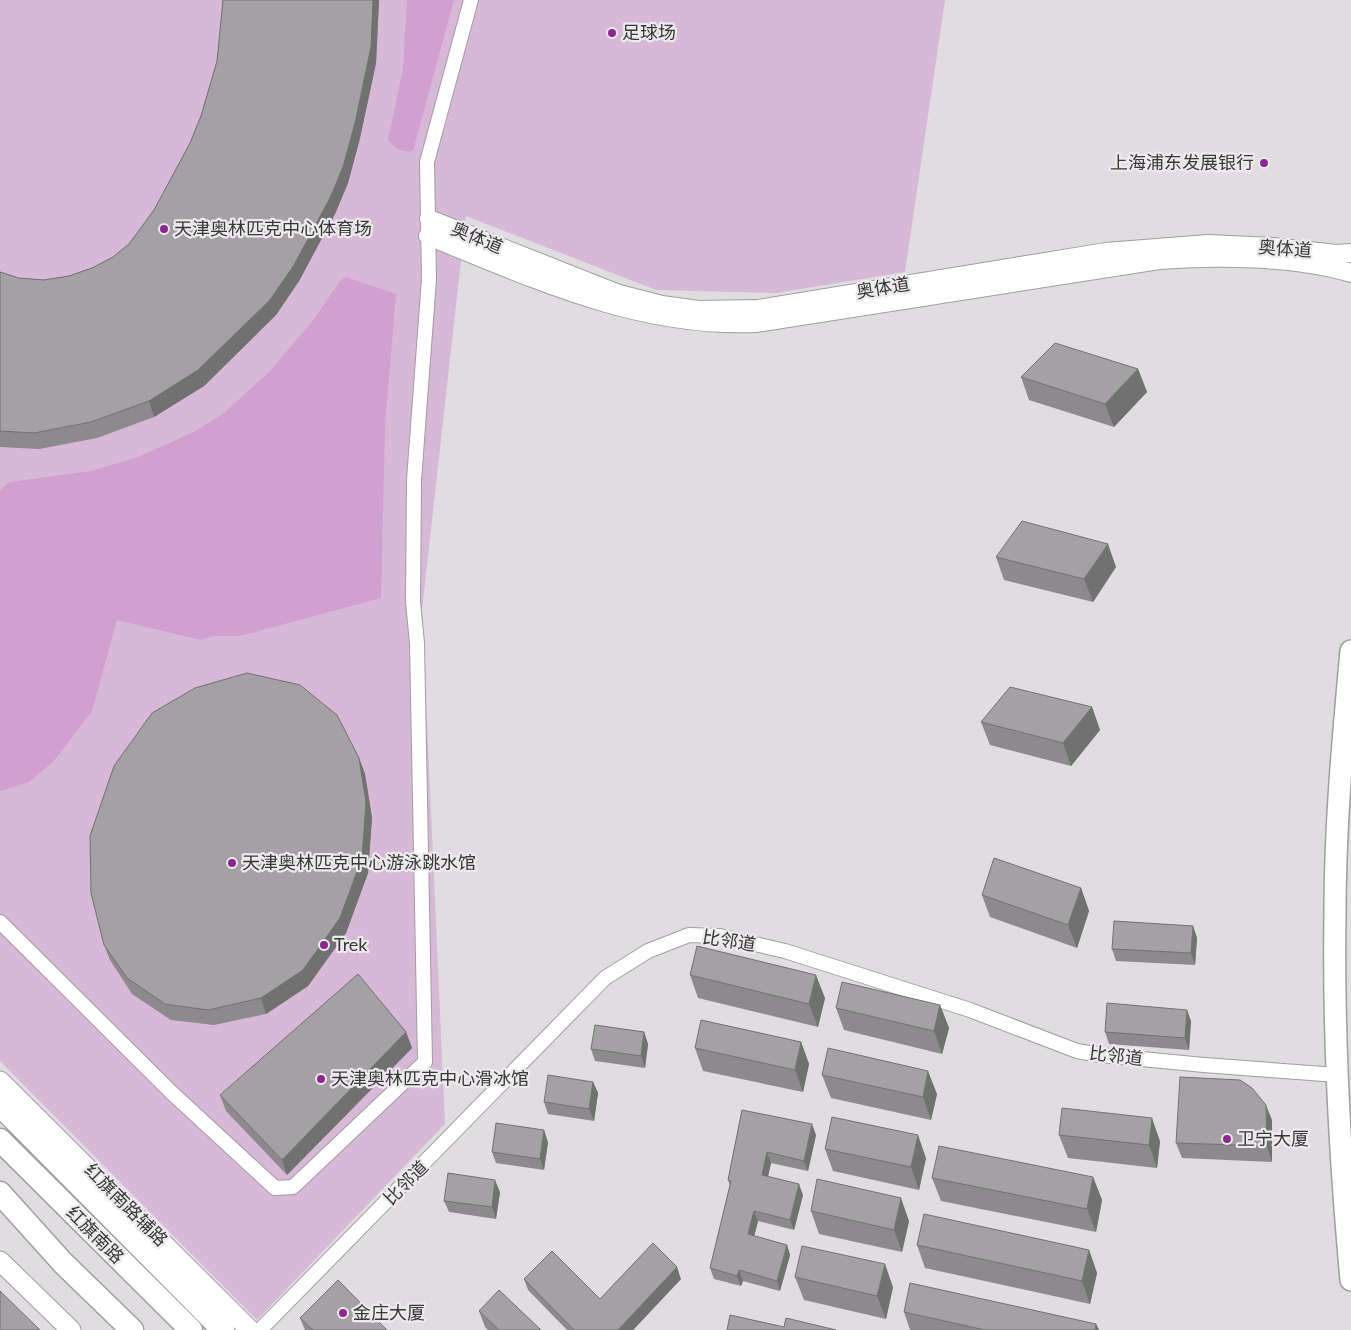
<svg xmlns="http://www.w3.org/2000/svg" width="1351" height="1330" font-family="Lato,'Noto Sans SC',sans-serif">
	<rect width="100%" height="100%" fill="#e0dde0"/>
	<path fill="#d7b8d6" d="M0 0H945L905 272 776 293 656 290 466 216 422 610 445 1124 257 1320 0 1061Z"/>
	<path fill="#d19fd0" d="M407 0H454L413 151C403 153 394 148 388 140L403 69Z
		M346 277 396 294 385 425 381 598 240 636H214L201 640 117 620 92 711 53 762 29 782 0 791V490L10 482 91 471 138 457 194 432 224 413 269 372 312 322 340 281Z"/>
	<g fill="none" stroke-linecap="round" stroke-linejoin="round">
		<defs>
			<path id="minor" d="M0 922 172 1093 275 1188 293 1187 425 1062 417 643 413 602 414 480 429 279 427 162 471 0
				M260 1330 605 978 648 951 689 935 720 936 785 951 970 1010 1077 1051 1100 1055 1204 1065 1337 1075"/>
			<path id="tertiary" d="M429 219 619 294 662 305 698 310 758 309 1106 252 1208 244 1273 247 1336 254 1351 253
				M428 236C535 279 638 328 756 323L1159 260C1217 256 1295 256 1351 273"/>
			<path id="secondary" d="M0 1081 250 1330
				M0 1261 71 1330"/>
			<path id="primary" d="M1351 651C1343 738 1335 826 1335 914 1333 1036 1340 1159 1351 1280"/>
			<path id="trunk" d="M0 1105 223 1330
				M0 1140 191 1330
				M0 1193 63 1263 132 1330"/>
		</defs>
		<use href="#minor" stroke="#a09ea0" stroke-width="16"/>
		<use href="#tertiary" stroke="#a09ea0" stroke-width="20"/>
		<use href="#secondary" stroke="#a09ea0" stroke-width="21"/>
		<use href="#primary" stroke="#a09ea0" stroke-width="24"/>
		<use href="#trunk" stroke="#a09ea0" stroke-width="25"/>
		<use href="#minor" stroke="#fff" stroke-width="14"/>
		<use href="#tertiary" stroke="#fff" stroke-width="18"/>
		<use href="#secondary" stroke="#fff" stroke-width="19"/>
		<use href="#primary" stroke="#fff" stroke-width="21"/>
		<use href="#trunk" stroke="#fff" stroke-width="22"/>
	</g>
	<path fill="#8c8a8c" d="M223 0H379L376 63 360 138 348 183 335 214 299 281 276 315 204 386 154 417 97 438 39 449 0 447V272L19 278 44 280 69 276 92 268 113 257 129 244 154 210 190 143 201 116 217 61Z
		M1138 369 1147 392 1114 427 1029 400 1021 377Z
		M996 557 1116 567 1093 602 1004 580Z
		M1092 707 1100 730 1071 766 990 745 981 722Z
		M359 758 365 774 372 818 368 873 346 933 308 986 266 1014 214 1025 171 1020 132 994 110 960 104 945Z
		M1081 888 1089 911 1077 948 990 917 982 895Z
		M1193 926 1197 938 1195 965 1116 961 1112 949Z
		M690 975 825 998 818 1027 698 998Z
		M940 1005 949 1028 942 1054 844 1030 836 1008Z
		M1191 1021 1189 1050 1109 1044 1105 1032Z
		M406 1032 412 1048 287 1175 226 1111 220 1095Z
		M644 1032 648 1044 645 1068 595 1061 591 1049Z
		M801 1042 809 1064 803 1092 703 1071 695 1048Z
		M822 1075 937 1094 931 1120 831 1098Z
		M593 1082 598 1093 594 1121 548 1114 544 1102Z
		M742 1110 816 1135 808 1171 771 1163 768 1177 803 1195 794 1230 758 1221 754 1236 787 1245 790 1255 780 1291 743 1281 741 1286 714 1279 710 1268 730 1186 728 1180Z
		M1272 1120V1162L1182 1158 1176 1143Z
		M1059 1135 1160 1141 1157 1168 1068 1158Z
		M548 1142 544 1170 496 1163 492 1152Z
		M825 1149 926 1158 919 1190 833 1171Z
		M1093 1177 1102 1200 1096 1232 941 1201 932 1178Z
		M500 1192 496 1219 449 1212 444 1201Z
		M811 1211 909 1221 902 1252 819 1234Z
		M917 1245 1089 1250 1097 1273 1090 1304 925 1268Z
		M795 1277 893 1287 886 1319 804 1300Z
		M524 1279 600 1299 681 1279 633 1330H567L528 1290Z
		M479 1311 541 1330H488L485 1327Z
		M904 1312 1096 1324 1099 1330H910Z
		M300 1318 387 1330H305Z"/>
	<path fill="#727172" d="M373 0H379L376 63 360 138 348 183 335 214 299 281 276 315 204 386 154 417 149 401Z
		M1138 369 1147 392 1114 427 1105 404Z
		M1108 544 1116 567 1093 602 1084 579Z
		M1092 707 1100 730 1071 766 1063 743Z
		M359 758 365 774 372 818 368 873 346 933 308 986 266 1014 261 998Z
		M1081 888 1089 911 1077 948 1068 925Z
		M1193 926 1197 938 1195 965 1191 953Z
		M816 975 825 998 818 1027 809 1004Z
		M940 1005 949 1028 942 1054 934 1031Z
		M1187 1010 1191 1021 1189 1050 1185 1038Z
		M406 1032 412 1048 287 1175 282 1160Z
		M644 1032 648 1044 645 1068 641 1056Z
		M801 1042 809 1064 803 1092 795 1070Z
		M928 1071 937 1094 931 1120 923 1097Z
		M593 1082 598 1093 594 1121 589 1109Z
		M1266 1105 1272 1120V1162L1267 1146Z
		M1152 1118 1160 1141 1157 1168 1149 1145Z
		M812 1124 816 1135 808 1171 804 1161Z
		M544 1130 548 1142 544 1170 540 1159Z
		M918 1135 926 1158 919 1190 911 1167Z
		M767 1152 771 1163 766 1185 762 1175Z
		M1093 1177 1102 1200 1096 1232 1087 1209Z
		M495 1180 500 1192 496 1219 492 1207Z
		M799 1184 803 1195 794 1230 790 1220Z
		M901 1198 909 1221 902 1252 894 1230Z
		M754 1211 758 1221 752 1245 748 1234Z
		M787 1245 790 1255 780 1291 777 1281Z
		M1089 1250 1097 1273 1090 1304 1082 1281Z
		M885 1264 893 1287 886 1319 877 1296Z
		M677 1267 681 1279 633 1330H618Z
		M739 1270 743 1281 741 1286 737 1276Z
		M1096 1324 1099 1330H1095Z"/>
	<path fill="#a3a1a3" stroke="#727172" d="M223 0H373L371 47 355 123 343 167 330 198 294 265 270 300 198 370 149 401 91 422 34 433 0 431V272L19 278 44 280 69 276 92 268 113 257 129 244 154 210 190 143 201 116 217 61Z
		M1055 343 1138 369 1105 404 1021 377Z
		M1022 521 1108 544 1084 579 996 557Z
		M247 673 300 685 337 715 359 758 366 802 362 858 340 918 303 970 261 998 208 1010 165 1004 127 978 104 945 91 893 90 836 114 766 152 713 195 688Z
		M1010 687 1092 707 1063 743 981 722Z
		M994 858 1081 888 1068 925 982 895Z
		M1114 921 1193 926 1191 953 1112 949Z
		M697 946 816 975 809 1004 690 975Z
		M358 974 406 1032 282 1160 220 1095Z
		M842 982 940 1005 934 1031 836 1008Z
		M1107 1003 1187 1010 1185 1038 1105 1032Z
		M701 1020 801 1042 795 1070 695 1048Z
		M595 1025 644 1032 641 1056 591 1049Z
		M828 1048 928 1071 923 1097 822 1075Z
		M548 1075 593 1082 589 1109 544 1102Z
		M1180 1077 1240 1080 1252 1088 1266 1105 1267 1146 1176 1143Z
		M1062 1108 1152 1118 1149 1145 1059 1135Z
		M742 1110 812 1124 804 1161 767 1152 762 1175 799 1184 790 1220 754 1211 748 1234 787 1245 777 1281 739 1270 737 1276 710 1268 731 1181 728 1180Z
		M832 1117 918 1135 911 1167 825 1149Z
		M496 1123 544 1130 540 1159 492 1152Z
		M939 1146 1093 1177 1087 1209 932 1178Z
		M448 1173 495 1180 492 1207 444 1201Z
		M817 1179 901 1198 894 1230 811 1211Z
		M924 1214 1089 1250 1082 1281 917 1245Z
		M653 1243 677 1267 618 1330H574L524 1279 552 1251 600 1299Z
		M802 1246 885 1264 877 1296 795 1277Z
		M338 1280 387 1330H313L300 1318Z
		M910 1283 1096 1324 1095 1330H985L904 1312Z
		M499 1290 541 1330H499L479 1311Z
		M0 1291 40 1330H0Z
		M730 1315 784 1327 786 1318 836 1330H727Z"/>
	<g fill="#8b278e" stroke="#edeaed" stroke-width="2">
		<circle cx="612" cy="33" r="5"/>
		<circle cx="1264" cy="163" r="5"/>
		<circle cx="164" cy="229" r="5"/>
		<circle cx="232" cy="863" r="5"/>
		<circle cx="324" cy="945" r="5"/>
		<circle cx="321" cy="1079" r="5"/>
		<circle cx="1227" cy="1139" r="5"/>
		<circle cx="343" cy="1313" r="5"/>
	</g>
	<g text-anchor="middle" stroke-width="4.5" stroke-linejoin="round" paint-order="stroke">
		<g font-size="18" fill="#393839" stroke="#edeaed" text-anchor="start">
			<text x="622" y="39">足球场</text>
			<text x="1254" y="169" text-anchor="end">上海浦东发展银行</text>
			<text x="174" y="235">天津奥林匹克中心体育场</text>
			<text x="242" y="869">天津奥林匹克中心游泳跳水馆</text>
			<text x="334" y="951">Trek</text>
			<text x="331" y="1085">天津奥林匹克中心滑冰馆</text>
			<text x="1237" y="1145">卫宁大厦</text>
			<text x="353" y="1319">金庄大厦</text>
		</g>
		<g font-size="18" fill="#393839" stroke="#edeaed">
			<text transform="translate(477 238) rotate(22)" y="6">奥体道</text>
			<text transform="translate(1285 249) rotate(4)" y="6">奥体道</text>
			<text transform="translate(883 288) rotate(-9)" y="6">奥体道</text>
			<text transform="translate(729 941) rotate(9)" y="6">比邻道</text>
			<text transform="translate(1116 1056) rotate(7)" y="6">比邻道</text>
			<text transform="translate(406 1183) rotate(-45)" y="6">比邻道</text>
			<text transform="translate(126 1205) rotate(45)" y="6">红旗南路辅路</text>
			<text transform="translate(95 1235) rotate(45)" y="6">红旗南路</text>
		</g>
	</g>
</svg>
